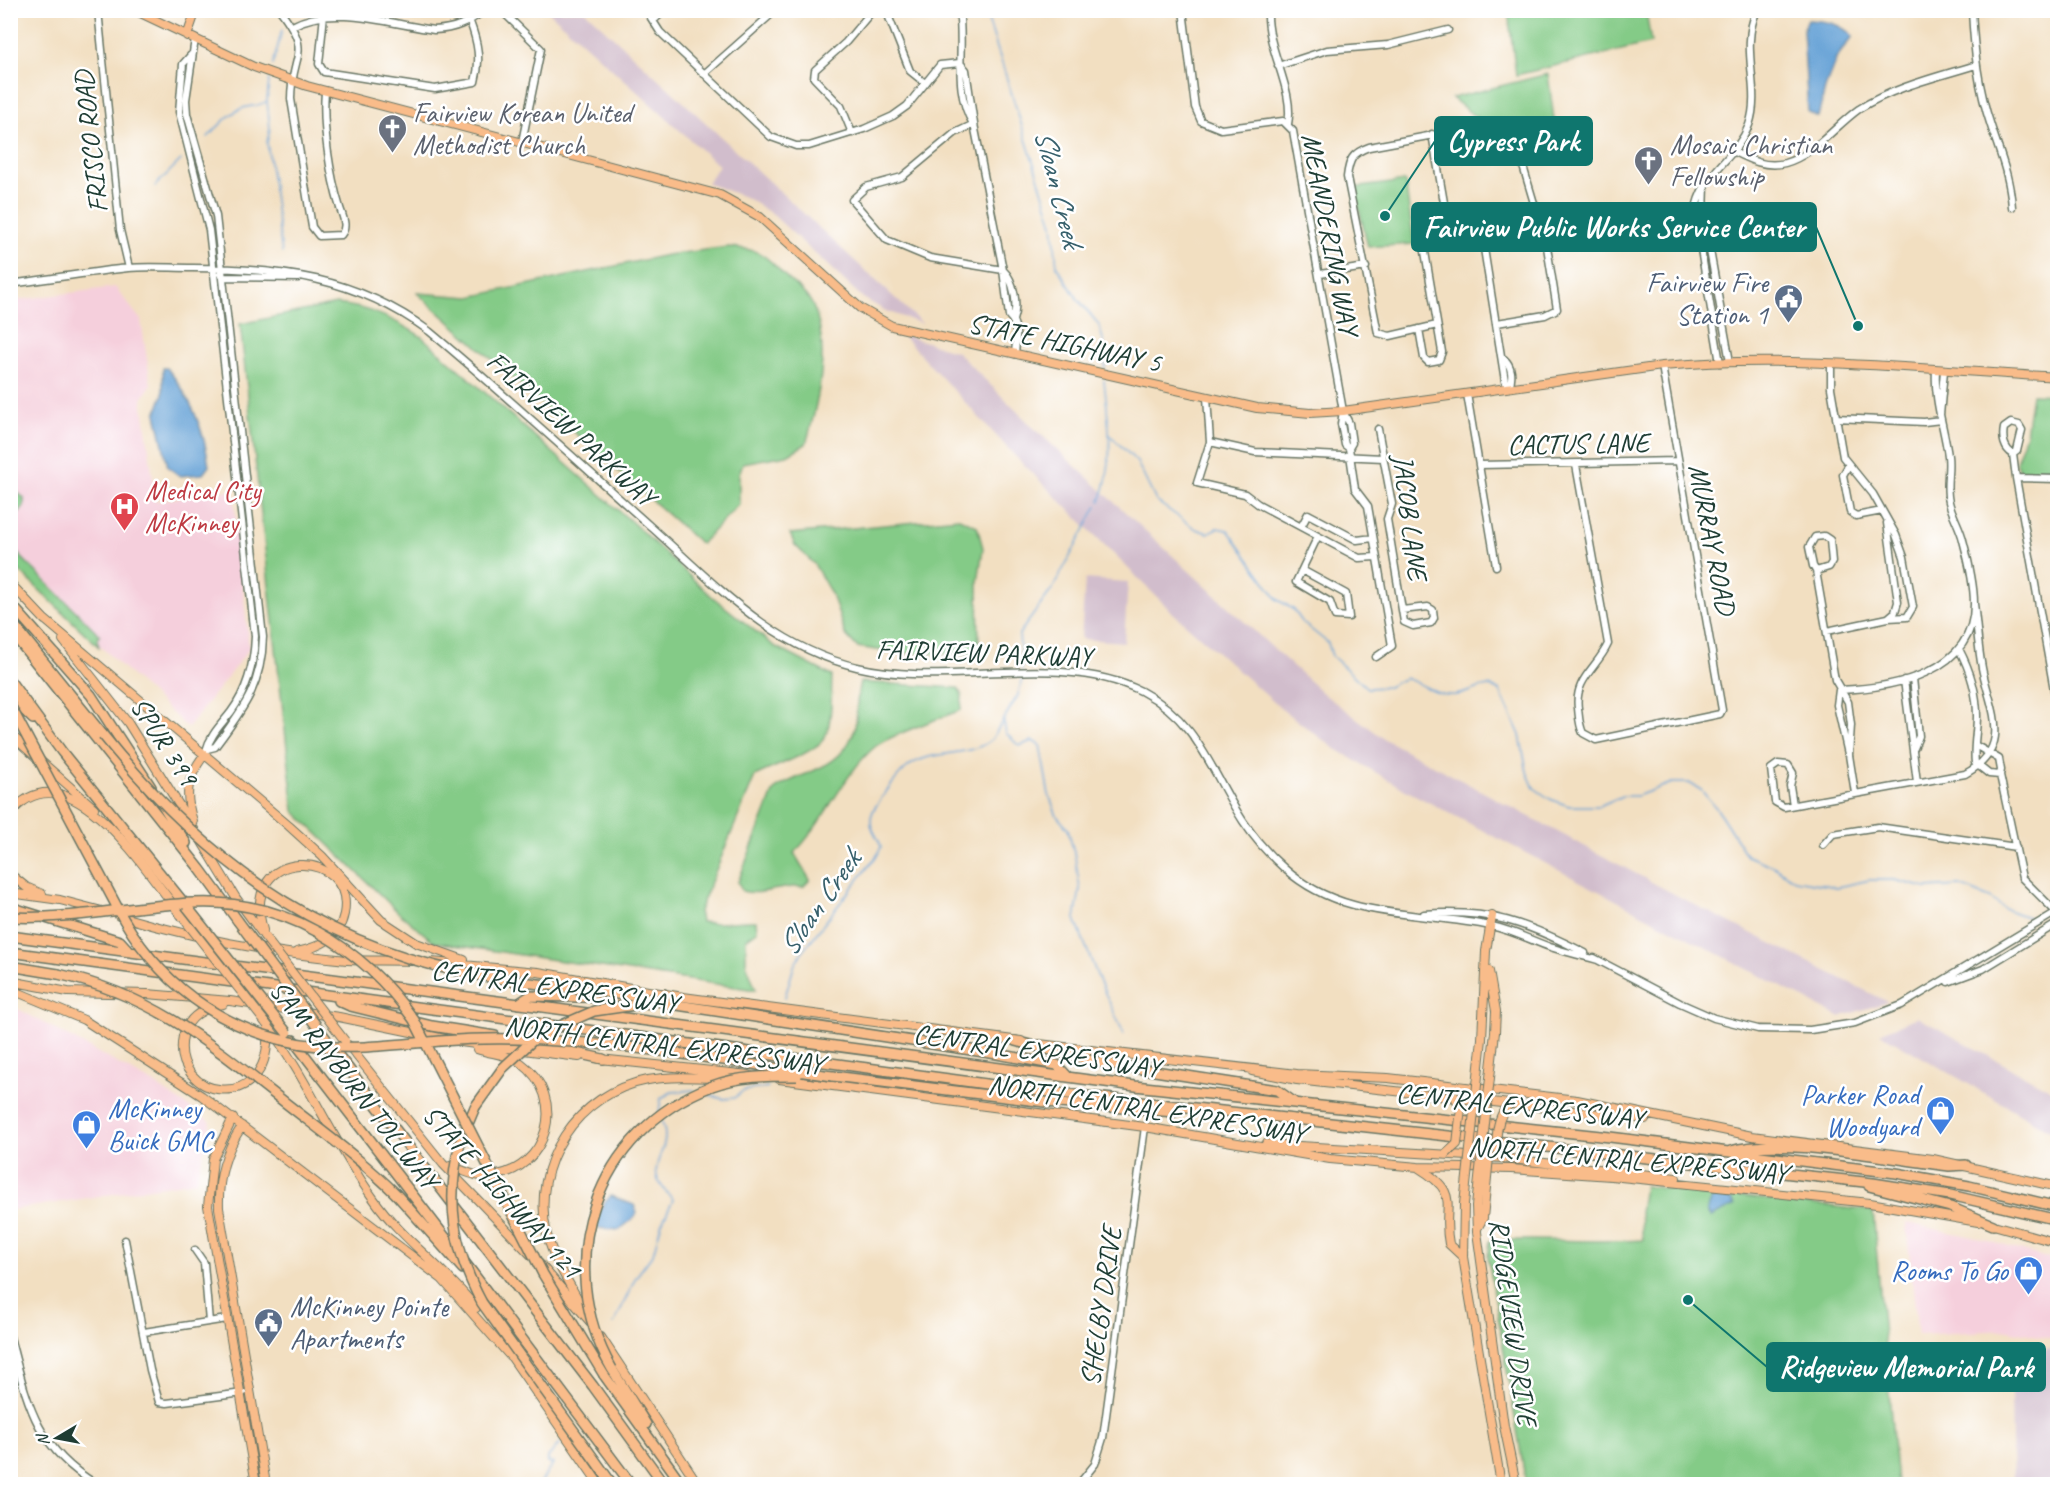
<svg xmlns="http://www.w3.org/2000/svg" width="2068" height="1495" font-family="Caveat,sans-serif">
	<rect width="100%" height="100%" fill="#fff"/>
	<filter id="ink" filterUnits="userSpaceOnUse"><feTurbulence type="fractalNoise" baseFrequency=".0167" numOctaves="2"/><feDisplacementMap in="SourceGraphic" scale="12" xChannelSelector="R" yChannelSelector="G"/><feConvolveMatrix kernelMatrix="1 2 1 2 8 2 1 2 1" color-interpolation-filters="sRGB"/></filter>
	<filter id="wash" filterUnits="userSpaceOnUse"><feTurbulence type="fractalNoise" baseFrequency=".008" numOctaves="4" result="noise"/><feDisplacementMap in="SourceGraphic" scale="24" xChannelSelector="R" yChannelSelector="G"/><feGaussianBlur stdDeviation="1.35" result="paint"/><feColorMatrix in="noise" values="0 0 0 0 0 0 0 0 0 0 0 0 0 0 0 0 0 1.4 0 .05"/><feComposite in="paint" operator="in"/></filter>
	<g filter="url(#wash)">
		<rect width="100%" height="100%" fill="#f2dfc1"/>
		<path fill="#f5cfdc" d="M115 287 141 320 151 385 142 399 156 501 233 490 249 649 188 728 11 563 10 301Z
			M11 1005 153 1083 211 1122 196 1181 11 1210Z
			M1906 1223 1982 1239 2057 1261V1340L2009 1330 1918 1335Z"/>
		<path fill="#d1bdcc" d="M548 11H585L923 324 886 311 863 298 772 214 747 198 707 183 719 166Z
			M901 334 957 352 1037 431 1276 651 1325 695 1386 740 1687 901 1888 1002 1839 1017 1409 792 1334 748 1284 711 1172 612 1017 458Z
			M1085 579 1128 582 1124 642 1081 639Z
			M1917 1017 2057 1093V1135L1880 1033Z
			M2057 1349V1484H2013L2010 1352Z"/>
		<path fill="#84cb87" stroke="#52845e" stroke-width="1.5" d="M1508 11H1646L1651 43 1516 75Z
			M1548 74 1555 127 1507 142 1452 98Z
			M1405 181 1414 244 1368 247 1354 188Z
			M728 247C761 249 764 254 786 277 794 285 807 294 812 304 832 345 818 402 806 444L787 455 743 463 739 474V504L701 544 417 293 470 297 667 255Z
			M336 304C369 307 394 319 422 337L634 524 709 594 774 646 832 676C831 692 833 730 822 741 811 754 772 767 755 776L699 911 701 922C720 925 737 920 756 921L757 931 746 939V963L756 990 434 942 399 913 294 811 240 324Z
			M2032 394 2057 395V474L2020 473 2016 462 2026 434Z
			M18 493 24 498V506L20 512 11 513V495Z
			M959 518 977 526 983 548 978 582 979 654 897 653 857 647 845 634 833 597 814 564 795 545 790 534Z
			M11 547 100 635 97 640 99 647 11 563Z
			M860 682 958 688 962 696 961 710C941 718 890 735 876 746 845 771 825 822 794 853L810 880 803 887C782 884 763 897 742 891L738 882 774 790C802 770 838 772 853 734 859 718 855 698 860 682Z
			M1644 1186 1873 1211 1897 1484H1526L1488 1257 1490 1241C1541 1238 1591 1243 1643 1240L1640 1213Z"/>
		<path fill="#64a0d5" stroke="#426e84" stroke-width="1.5" d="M1808 20C1827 21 1839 23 1853 36L1837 57 1826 85 1818 117 1808 112 1803 30Z
			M163 368H167C191 397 204 428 209 466L203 474 180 476 168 467 156 414 163 394Z
			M611 1196 634 1205 637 1212 634 1218 619 1230 597 1228C594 1215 602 1204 611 1196Z
			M1712 1198 1731 1199 1734 1206 1711 1217 1707 1212Z"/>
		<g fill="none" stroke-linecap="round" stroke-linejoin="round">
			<path stroke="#64a0d5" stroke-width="1.5" d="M985 10 1053 224 1057 267 1077 298 1099 325 1105 347V368
				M273 65 282 30
				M267 101 270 129 267 142 282 253
				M208 137C218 127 229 113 243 108 252 105 258 107 267 101L269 80
				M155 186 181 160
				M1109 434 1137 462 1156 501 1196 529 1208 533 1217 528 1228 530 1277 599 1294 610 1303 623 1328 643 1332 656 1367 688 1388 687 1405 678C1422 683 1436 697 1455 695 1467 694 1477 687 1489 686L1500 691 1520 735 1527 772 1534 788 1550 799 1569 806H1599L1622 796H1637L1672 783H1689L1701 790 1717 809 1747 856 1771 865 1795 880 1837 887 1870 880H1894L1926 888 1960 886 1990 898 2005 909 2030 918
				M1100 501C1116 461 1108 421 1104 380
				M1022 670 1019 634 1053 588 1097 506
				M1003 719 1006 733 1019 746 1032 741 1040 745 1049 795 1057 816 1068 829 1075 857 1080 889 1075 919 1099 980 1124 1034
				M785 997 794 966 802 952 878 854 881 847C879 838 871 831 871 822 870 812 877 805 882 797 891 786 898 774 909 766 933 748 969 759 992 739L1018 695 1023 675
				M707 1094 723 1099 734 1098 743 1091 768 1087
				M659 1112 661 1098 672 1092 694 1090
				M614 1324 636 1277 653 1254 661 1225 673 1200C669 1194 661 1187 658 1180 650 1159 674 1147 661 1120
				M540 1484 553 1463 548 1462V1457L560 1443"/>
		</g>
	</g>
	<g filter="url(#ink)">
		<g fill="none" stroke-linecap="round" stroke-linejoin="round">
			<defs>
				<path id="minor" d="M98 10 120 230 129 268
					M280 10C314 55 291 52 291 99L312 227 319 236 341 235C348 227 343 217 340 208 330 176 322 125 325 92
					M501 10 541 49 522 142
					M646 10 660 32 771 137 796 146H809L864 129 893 116 907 106 940 65 960 63
					M886 10 910 71 925 83
					M959 10C965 50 952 88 973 124
					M1183 10 1195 107 1201 121 1221 129 1283 121 1293 131 1343 411 1349 423 1352 443 1349 448 1355 489 1368 506 1392 646 1376 657
					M1268 10C1266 50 1295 89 1288 124
					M1972 10C1974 50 1978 88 1991 126 2000 154 2010 177 2012 207
					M324 15 319 64 324 72 435 89 475 82C481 60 478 43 470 22
					M653 21 665 10
					M292 26C331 4 391 24 434 30 455 29 468 23 485 10
					M195 39 186 100 187 114 216 216 263 637C262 686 243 709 215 747L207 749
					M191 55 183 64 179 112 209 230 255 636C254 664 248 689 231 712 221 725 210 735 206 751
					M960 63 966 70 974 124 1003 270 1009 316C1019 325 1016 341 1015 354
					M1278 66 1327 50 1388 45 1448 30
					M704 74 776 10
					M974 124 955 133 902 177 866 187 852 200 887 240 930 258 1003 270
					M852 133 841 106 814 78 815 70 846 42 873 10
					M1432 134 1449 231
					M1732 151C1750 160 1765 168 1785 163 1814 155 1835 126 1859 109 1894 87 1937 77 1976 65
					M1705 184 1704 217 1730 362
					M1003 270C1015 281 1018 306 1013 320
					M220 274 223 277 298 278
					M1320 274 1366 267
					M10 284C50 279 89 272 128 268 149 266 171 268 192 268 280 268 356 277 429 331 505 394 577 461 650 526 713 582 771 647 857 667 947 689 1058 650 1141 691 1199 721 1211 772 1243 821 1255 839 1269 855 1285 869 1343 921 1420 911 1491 926 1512 930 1530 940 1550 947 1566 952 1582 956 1598 960
					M1437 325 1390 336 1378 333 1347 177C1349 160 1352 153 1369 147L1482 126 1515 147 1520 156 1547 247 1557 309 1545 315 1497 323
					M1419 329 1424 358 1428 362 1439 360 1442 352 1423 240 1431 234 1473 227 1482 236 1505 381 1509 387
					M1504 359C1512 366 1513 377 1509 387
					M1720 363 1695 214C1700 173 1736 160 1749 125 1762 88 1739 49 1757 10
					M1467 394 1496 566
					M1207 397 1210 442 1197 483 1245 494 1258 504 1359 558 1376 557
					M1343 411 1341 424 1345 445 1349 448
					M1940 415 1944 371
					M1836 418 1924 422 1941 420
					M1378 429 1392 504 1387 519 1404 622 1413 626 1431 623 1434 618 1433 610 1428 607 1402 610
					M1210 442 1255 452 1383 458
					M2013 454C2004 449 2002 438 2004 428L2011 423 2019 425 2022 430 2017 451 2013 454 2016 478 2058 712
					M1479 465 1677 461
					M1576 465 1608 644C1597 668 1574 679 1578 708 1579 717 1579 725 1583 733L1596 740 1720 714 1722 710C1703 595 1681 481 1662 366
					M1848 466 1843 475 1850 512 1856 516 1882 511
					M2016 478 2058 479
					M1887 523 1898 602 1895 612 1888 618
					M1301 527 1308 514 1357 540 1373 538
					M1302 570 1346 594 1349 617 1335 616 1330 602 1296 582 1318 536
					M1816 571 1829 567 1832 562 1830 540 1824 536 1815 537 1809 547 1813 566 1816 571 1835 680 1848 702 1851 725 1849 755 1855 793
					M1827 631 1888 618 1907 617 1913 607 1904 557 1896 535 1873 494 1843 457 1831 388V364
					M1959 649C1970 670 1977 693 1977 716 1977 732 1973 747 1975 763L1989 774 2000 775 2001 770 1999 759 1975 745
					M1913 678 1919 736 1914 748
					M1904 680 1917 782
					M1839 690C1893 688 1975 673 1974 603 1974 584 1968 559 1963 540 1960 527 1952 515 1949 502 1945 486 1950 471 1948 456 1944 426 1934 401 1936 370
					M1839 690 1837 705 1848 754
					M2000 775 2022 878 2058 914
					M1793 805 1790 786 1793 773 1788 765 1778 764 1771 769 1775 802 1784 807 1965 774C2015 747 1990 709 1982 668 1978 647 1977 625 1974 604
					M1823 845 1833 834 1878 827 2016 847
					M1424 914C1490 909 1527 923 1585 953
					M1594 958 1680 1003 1714 1018 1758 1029 1810 1030 1855 1023 1902 1005 2058 911
					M1948 982 1983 969 2058 923
					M125 1240 150 1370 159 1402 167 1403 243 1393
					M195 1250 204 1263 209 1322
					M144 1332 227 1319
					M10 1337C27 1401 35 1448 96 1484
					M1079 1484 1095 1464 1103 1438 1145 1127"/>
				<path id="major" d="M134 10 254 67 307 86 720 195 760 217 860 308 892 326 1257 408 1310 413 1343 411 1662 366C1793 354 1927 370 2058 377
					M187 36 196 10
					M10 583 45 620
					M43 618 289 826 322 856 381 920 416 943 464 960
					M63 640 128 723 194 829
					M10 734 94 808
					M10 814C67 744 144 868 175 907
					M193 821C184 793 187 778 204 755
					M202 842 236 898 264 936
					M10 874 26 887 42 894
					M10 893 60 900 102 911
					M119 916C194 938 270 953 347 960 369 961 390 960 411 961
					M263 930C239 844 356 848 344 914 339 939 319 947 297 952
					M432 962 538 972 683 997 1021 1041
					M1489 971 1496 1011 1495 1032
					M10 981 68 992 147 994 230 1001 339 1017 445 1039
					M10 989 84 1020 202 1096 442 1279 510 1356
					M223 1004C204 1008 188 1016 183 1036 170 1100 272 1116 267 1032
					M265 1022C307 1077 333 1142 373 1198 402 1240 445 1268 476 1308
					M1482 1039 1486 951 1492 916
					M460 1042 579 1057
					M1039 1044 1297 1074 1388 1078 1577 1100 1752 1136 1933 1159 2058 1187
					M348 1045 443 1164 531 1255
					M600 1059 749 1075
					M1252 1071 1297 1080 1645 1119
					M779 1079 1145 1127 1330 1159 1418 1167 1511 1169 1611 1176 1870 1203 1978 1222
					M233 1118 213 1159 208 1206 256 1484
					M242 1126C225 1152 218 1177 219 1208L266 1484
					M1266 1144 1502 1158 1676 1178
					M450 1166C464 1170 475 1178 490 1176 549 1171 568 1097 521 1063 508 1054 491 1054 477 1049
					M1419 1168C1463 1195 1441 1204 1449 1244L1463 1257
					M1464 1204 1463 1257 1501 1484
					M1990 1224 2058 1243
					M1477 1232 1504 1426 1516 1484
					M541 1265 592 1324
					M581 1305C569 1282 554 1261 547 1235 530 1164 577 1093 648 1080 675 1075 704 1078 731 1079
					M601 1337 698 1484
					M508 1352 599 1484"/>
				<path id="highway" d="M10 603 91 695 151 787
					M10 620 103 735
					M10 630 200 869 238 921
					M10 681 62 752 188 908
					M10 696 33 719
					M162 804 186 843
					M10 907 120 941 130 952
					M10 936 1135 1086 1610 1137 1896 1173 1969 1186 2058 1207
					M10 952 1023 1089 1873 1183 1950 1195 2058 1220
					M10 966 58 974
					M644 997 664 994
					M339 1001 350 1006 432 1026 495 1036
					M664 1003 997 1054 1057 1065 1068 1077
					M518 1004 530 996 625 998
					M293 1040 472 1272 631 1484
					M1015 1041 1097 1062 1277 1090 1295 1103
					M328 1042 593 1386 664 1484
					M530 1043 603 1059
					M833 1076 1045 1102 1175 1112
					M460 1143 475 1107
					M1731 1151C1779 1136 1895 1160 1949 1166L1966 1165
					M1869 1186 1950 1207 1993 1225
					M396 1194 463 1269
					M612 1369 646 1424
					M604 1375 682 1484"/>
			</defs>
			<use href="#minor" stroke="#697665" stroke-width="9"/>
			<use href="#major" stroke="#697665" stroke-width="10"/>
			<use href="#highway" stroke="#697665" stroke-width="12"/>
			<use href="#minor" stroke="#fff" stroke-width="6"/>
			<use href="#major" stroke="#f9bc8a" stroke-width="8"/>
			<use href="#highway" stroke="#f9bc8a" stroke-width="9"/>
			<defs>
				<path id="major-bridge" d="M176 909 265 1022
					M264 936 345 1041
					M1446 1154 1457 1144 1461 1108 1455 1097
					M1502 1158C1492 1145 1497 1113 1511 1103
					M1464 1204 1482 1039
					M1478 1227 1483 1218 1489 1157
					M1477 1232 1476 1206 1495 1032"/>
				<path id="highway-bridge" d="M10 705 124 920C166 992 235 1038 318 1046 358 1050 400 1044 440 1041 480 1038 519 1038 558 1041 650 1046 742 1064 833 1076
					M103 735C198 853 310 941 462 972 511 982 561 986 610 993 627 996 648 996 664 1003
					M188 908 287 1033
					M10 917C72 920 131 906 192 903 284 898 363 947 414 1020L543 1274 604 1375
					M238 921 327 1040
					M58 974C154 995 212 1045 287 1104 324 1133 363 1161 396 1194
					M546 1032 594 1011 649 1003
					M475 1107 503 1068 532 1041
					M460 1143C445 1201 454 1251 482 1303L612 1484
					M612 1369C551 1262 595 1131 712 1086 739 1076 769 1076 797 1076"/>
			</defs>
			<use href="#major-bridge" stroke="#697665" stroke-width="10" stroke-linecap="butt"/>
			<use href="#highway-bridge" stroke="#697665" stroke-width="12" stroke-linecap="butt"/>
			<use href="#major-bridge" stroke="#f9bc8a" stroke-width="8"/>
			<use href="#highway-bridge" stroke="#f9bc8a" stroke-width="9"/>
		</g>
	</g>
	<defs>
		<symbol id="church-pin" viewBox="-11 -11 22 30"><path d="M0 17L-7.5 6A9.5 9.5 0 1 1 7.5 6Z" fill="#6b7280" stroke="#fff"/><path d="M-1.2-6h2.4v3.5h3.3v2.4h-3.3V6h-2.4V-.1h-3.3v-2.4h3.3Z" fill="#fff"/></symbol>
		<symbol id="civic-pin" viewBox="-11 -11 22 30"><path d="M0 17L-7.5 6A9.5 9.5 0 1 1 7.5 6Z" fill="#5c6f8a" stroke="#fff"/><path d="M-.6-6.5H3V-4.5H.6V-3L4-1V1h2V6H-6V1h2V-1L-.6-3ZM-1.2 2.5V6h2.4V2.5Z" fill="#fff"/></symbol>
		<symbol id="hospital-pin" viewBox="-11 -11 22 30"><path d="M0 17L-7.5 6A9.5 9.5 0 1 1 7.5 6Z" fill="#e0444e" stroke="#fff"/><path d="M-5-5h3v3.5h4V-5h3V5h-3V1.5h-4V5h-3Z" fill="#fff"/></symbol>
		<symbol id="shop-pin" viewBox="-11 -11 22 30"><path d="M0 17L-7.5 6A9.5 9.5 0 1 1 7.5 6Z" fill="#3f7fe0" stroke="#fff"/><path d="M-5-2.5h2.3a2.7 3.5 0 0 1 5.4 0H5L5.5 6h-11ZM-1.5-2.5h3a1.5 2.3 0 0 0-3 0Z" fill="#fff"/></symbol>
	</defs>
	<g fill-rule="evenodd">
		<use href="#church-pin" x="376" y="112" width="33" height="45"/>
		<use href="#church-pin" x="1632" y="144" width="33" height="45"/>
		<use href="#civic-pin" x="1772" y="282" width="33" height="45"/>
		<use href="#hospital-pin" x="108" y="490" width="33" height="45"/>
		<use href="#shop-pin" x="1924" y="1094" width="33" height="45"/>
		<use href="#shop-pin" x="70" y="1108" width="33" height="45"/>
		<use href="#shop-pin" x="2012" y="1254" width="33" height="45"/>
		<use href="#civic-pin" x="252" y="1306" width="33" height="45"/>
	</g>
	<g text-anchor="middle" stroke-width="5" stroke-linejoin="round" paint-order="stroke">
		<g font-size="28" fill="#5b616d" stroke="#fff" text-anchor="start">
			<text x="413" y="122">Fairview Korean United<tspan x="413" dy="32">Methodist Church</tspan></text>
			<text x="1670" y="154">Mosaic Christian<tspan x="1670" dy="32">Fellowship</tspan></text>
		</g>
		<g font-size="28" fill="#1f3d34" stroke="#fff">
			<text transform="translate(90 142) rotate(-96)" y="10">FRISCO ROAD</text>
			<text transform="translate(1331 234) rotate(79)" y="10">MEANDERING WAY</text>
			<text transform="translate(1065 342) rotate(12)" y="10">STATE HIGHWAY 5</text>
			<text transform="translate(572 428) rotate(42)" y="10">FAIRVIEW PARKWAY</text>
			<text transform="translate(1578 443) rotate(-1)" y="10">CACTUS LANE</text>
			<text transform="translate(1411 517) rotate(83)" y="10">JACOB LANE</text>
			<text transform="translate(1713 539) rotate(79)" y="10">MURRAY ROAD</text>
			<text transform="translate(984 652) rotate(2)" y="10">FAIRVIEW PARKWAY</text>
			<text transform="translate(165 741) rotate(57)" y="10">SPUR 399</text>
			<text transform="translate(555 986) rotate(8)" y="10">CENTRAL EXPRESSWAY</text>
			<text transform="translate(664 1044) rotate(7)" y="10">NORTH CENTRAL EXPRESSWAY</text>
			<text transform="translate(1037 1050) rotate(8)" y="10">CENTRAL EXPRESSWAY</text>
			<text transform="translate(355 1084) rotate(52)" y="10">SAM RAYBURN TOLLWAY</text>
			<text transform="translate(1520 1105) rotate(6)" y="10">CENTRAL EXPRESSWAY</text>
			<text transform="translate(1147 1108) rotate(9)" y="10">NORTH CENTRAL EXPRESSWAY</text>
			<text transform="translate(1628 1159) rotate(5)" y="10">NORTH CENTRAL EXPRESSWAY</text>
			<text transform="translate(503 1191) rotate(48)" y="10">STATE HIGHWAY 121</text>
			<text transform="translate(1100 1306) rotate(-82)" y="10">SHELBY DRIVE</text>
			<text transform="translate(1514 1322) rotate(82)" y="10">RIDGEVIEW DRIVE</text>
		</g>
		<g font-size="28" fill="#4e5e75" stroke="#fff" text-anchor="end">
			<text x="1768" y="292">Fairview Fire<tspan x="1768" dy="32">Station 1</tspan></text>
			<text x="290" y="1316" text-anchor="start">McKinney Pointe<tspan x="290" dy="32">Apartments</tspan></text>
		</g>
		<g font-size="28" fill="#be3a42" stroke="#fff" text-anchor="start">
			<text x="145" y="500">Medical City<tspan x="145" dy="32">McKinney</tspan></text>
		</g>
		<g font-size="28" fill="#366cbe" stroke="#fff" text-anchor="end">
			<text x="1919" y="1104">Parker Road<tspan x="1919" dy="32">Woodyard</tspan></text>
			<text x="108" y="1118" text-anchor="start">McKinney<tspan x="108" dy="32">Buick GMC</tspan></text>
			<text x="2008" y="1280">Rooms To Go</text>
		</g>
		<g font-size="30" font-style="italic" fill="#37606c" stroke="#fff">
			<text transform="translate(1059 188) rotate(76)" y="10">Sloan Creek</text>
			<text transform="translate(819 903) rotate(-55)" y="10">Sloan Creek</text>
		</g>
	</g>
	<path fill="none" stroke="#0f766e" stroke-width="2" d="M1385 216L1435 141M1858 326L1816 227M1688 1300L1767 1367"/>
	<g fill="#0f766e" stroke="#fff" stroke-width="2">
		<circle cx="1385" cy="216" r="6"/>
		<circle cx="1858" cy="326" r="6"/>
		<circle cx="1688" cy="1300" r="6"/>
	</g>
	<g fill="#0f766e" stroke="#0f766e" stroke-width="2">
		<rect x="1435" y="117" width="157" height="48" rx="6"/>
		<rect x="1412" y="203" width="404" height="48" rx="6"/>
		<rect x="1767" y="1343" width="278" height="48" rx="6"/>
	</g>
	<g font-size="30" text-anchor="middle" font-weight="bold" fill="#fff">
		<text x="1513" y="151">Cypress Park</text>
		<text x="1614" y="237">Fairview Public Works Service Center</text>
		<text x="1906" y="1377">Ridgeview Memorial Park</text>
	</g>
	<rect width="2068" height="1495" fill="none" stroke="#fff" stroke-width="36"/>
	<g transform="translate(57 1438) rotate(260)" stroke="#ffffff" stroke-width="4.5" paint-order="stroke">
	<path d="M0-4.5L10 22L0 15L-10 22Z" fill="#1f3d34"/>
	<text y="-9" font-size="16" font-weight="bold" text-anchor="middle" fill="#1f3d34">N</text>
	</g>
</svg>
